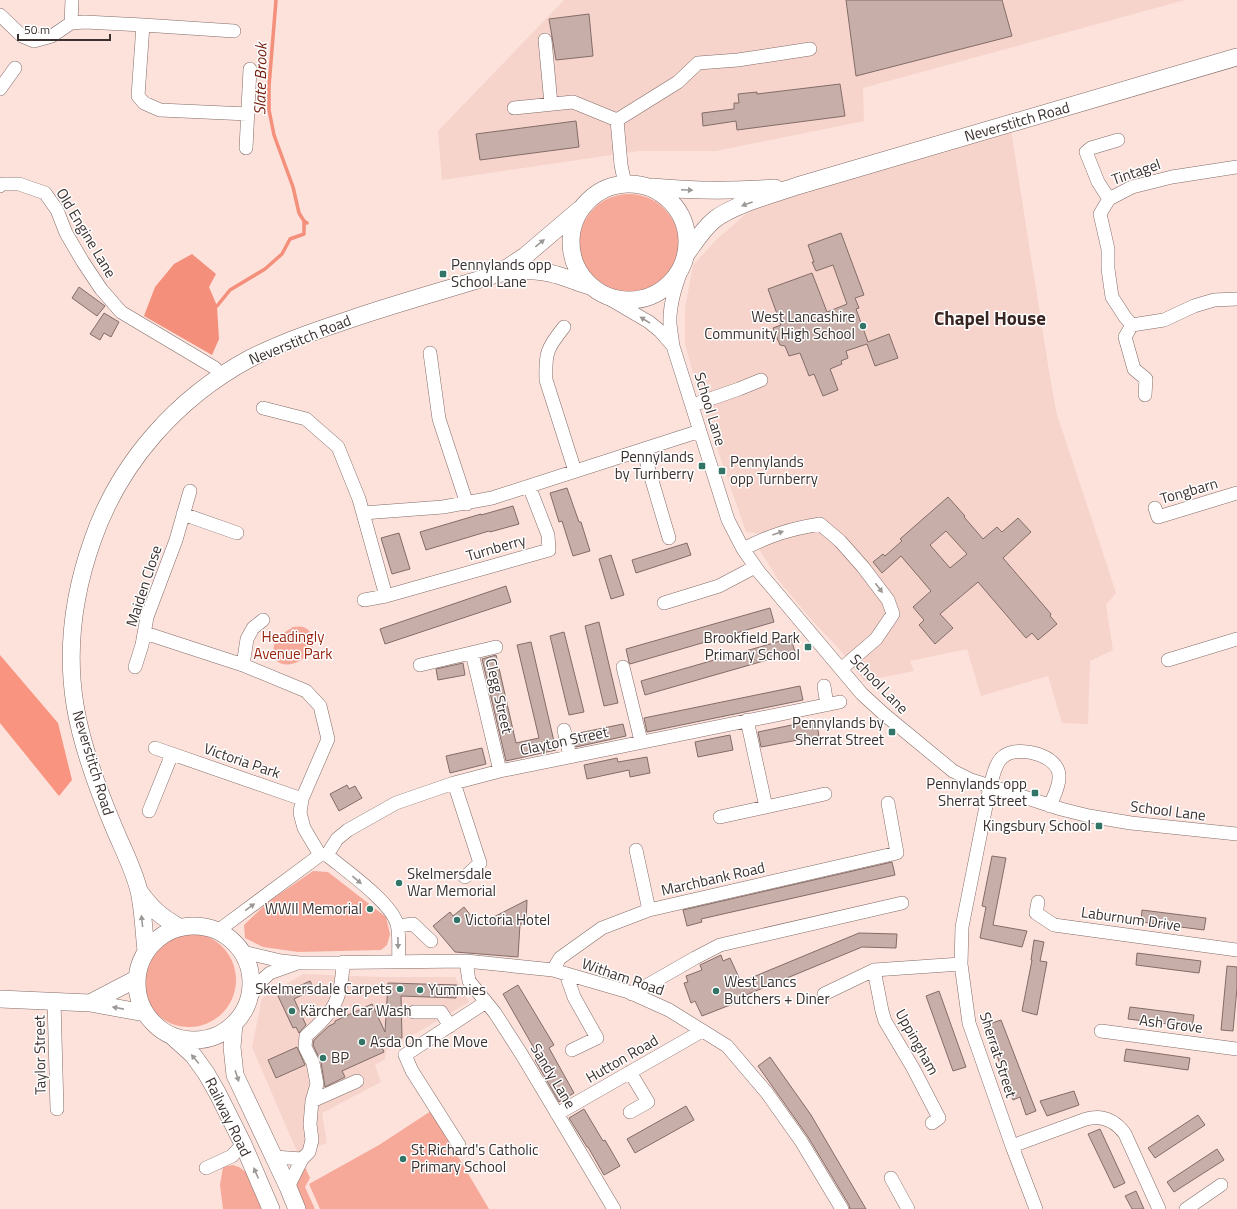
<svg xmlns="http://www.w3.org/2000/svg" width="1237" height="1209" font-family="'Titillium Web',sans-serif">
	<rect width="100%" height="100%" fill="#fde2dc"/>
	<path fill="#f6d4cc" d="M564 0H1185L863 88 864 121 716 151H639L442 180 438 131Z
		M1010 124 1049 371 1056 411 1116 593 1106 605 1113 650 1090 661 1088 724 1062 723 1048 676 981 696 967 649 910 661 914 671 864 681 839 649 809 617 779 581 759 549 762 534 746 532 700 399 685 344V308L693 265 717 239 746 214 797 186Z
		M303 974 382 977H455L469 1002 386 1051 385 1059 375 1065 381 1082 322 1113 327 1143 298 1154 252 1047 262 998Z"/>
	<path fill="#f6a999" d="M579 244a50 50 0 1 1 100 0a50 50 0 1 1-100 0Z
		M293 627C299 626 306 626 310 632 328 658 267 683 274 645L282 634Z
		M313 871 328 872 386 917 390 934 387 945 381 950 298 952 263 947 245 938 244 925 268 902Z
		M142 980a47 47 0 1 1 94 0a47 47 0 1 1-94 0Z
		M431 1111 489 1209H320L309 1184 379 1145Z
		M233 1165 239 1167 247 1173 263 1209H223L220 1185 223 1167Z
		M305 1167 310 1178 305 1187 315 1209H304L297 1194V1177Z"/>
	<path fill="#f99480" d="M0 655 58 723 72 780 59 796 0 723Z"/>
	<path fill="#f38f7a" d="M192 254 216 274 209 287 217 306 219 339 212 355 144 316 155 287 174 264Z"/>
	<g fill="none" stroke-linecap="round" stroke-linejoin="round">
		<path stroke="#f38f7a" stroke-width="3.5" d="M276 0 269 86V110L274 135 293 187 299 213 304 221 307 223
			M217 306 230 290 265 269 282 254 290 239 304 234V221"/>
	</g>
	<path fill="#c8aea9" stroke="#836c67" fill-rule="evenodd" d="M846 0H1002L1012 36 856 76Z
		M589 14 593 56 556 60 549 19Z
		M840 84 845 116 737 130 736 121 703 126 702 113 734 109V103H739L738 94 757 92V94Z
		M576 121 579 147 480 160 476 134Z
		M841 233 864 295 855 298 859 308 856 309 868 342 889 334 898 358 875 366 867 344 846 351 848 358 841 361 842 364 830 369 838 390 823 396 814 374 809 376 800 353 789 356 785 346 780 345 773 328 781 325 768 289 812 273 827 312 847 304 833 265 816 271 812 262H814L808 245Z
		M79 287 105 306 97 316 72 298Z
		M104 313 119 322 111 337 104 333 100 340 90 334Z
		M567 488 579 522H581L590 551 573 556 562 521 559 522 550 493Z
		M948 497 965 516 964 517 983 539 997 527 1002 532 1018 518 1031 532 1003 558 1051 614 1050 616 1057 624 1038 640 1032 633 1026 638 978 582 940 614 953 628 935 644 919 625 924 620 913 607 931 591 901 556 882 573 873 562 883 554 885 556 902 541 900 539ZM946 531 967 554 950 568 930 545Z
		M513 506 519 524 490 532 489 531 426 550 420 532 481 514V515Z
		M399 533 410 569 392 574 381 538Z
		M687 543 691 555 636 573 632 560Z
		M611 555 624 595 611 599 599 559Z
		M506 586 511 602 385 644 380 629Z
		M770 608 774 622 630 664 629 662 626 649Z
		M599 622 618 703 604 706 585 626Z
		M564 632 584 712 569 715 550 636Z
		M791 638 795 652 645 695 641 681Z
		M531 642 556 750 506 761 482 659 496 655 516 743 539 738 517 645Z
		M463 663 465 675 438 680 436 669Z
		M800 686 803 700 647 732 644 718Z
		M816 720 819 736 761 747 758 732Z
		M623 724 626 736 576 747 574 734Z
		M730 735 733 750 698 757 695 742Z
		M482 748 486 764 450 773 446 756Z
		M647 757 650 773 630 777 629 770 587 779 584 765 617 758 618 762Z
		M347 785 349 789 355 786 362 798 339 811 330 794Z
		M992 856 1006 858 993 925 1027 931 1022 947 980 938 986 907 982 906Z
		M892 862 895 875 701 919 702 922 687 926 683 910Z
		M527 900 526 924H520L518 957 455 952 433 926 450 912 453 916 464 907 478 925Z
		M1142 910 1206 918 1204 930 1141 922Z
		M859 933 897 934 896 948 862 947 746 995 748 998 702 1016 695 1001 691 1003 684 983 688 982 686 976 702 970 700 965 721 955 723 961 730 958 741 982Z
		M1034 940 1044 942 1040 961 1047 962 1037 1015 1022 1011 1032 960H1031Z
		M1137 953 1201 961 1199 973 1136 965Z
		M1227 966 1237 967V988L1233 1031 1221 1030Z
		M310 981 314 989 294 999 306 1025 299 1033 296 1027 293 1028 278 996Z
		M388 983 457 985 456 998 401 996 402 1038H378L384 1052 342 1071 345 1077 325 1087 321 1062 313 1045 314 1040 329 1026 335 1023V1021L372 1004 385 1032Z
		M518 985 554 1045 549 1048 574 1093 559 1102 535 1060 539 1057 503 994Z
		M939 991 966 1067 953 1071 926 996Z
		M1130 1007 1194 1015 1192 1027 1128 1019Z
		M1001 1020 1036 1111 1026 1115 1020 1097 1013 1100 986 1025Z
		M297 1047 305 1065 276 1078 268 1060Z
		M1126 1049 1190 1058 1188 1070 1124 1061Z
		M770 1057 811 1115 866 1209H850L849 1205 808 1137 758 1066Z
		M1074 1091 1079 1105 1047 1116 1040 1101Z
		M686 1106 694 1120 635 1153 627 1139Z
		M584 1109 603 1141 605 1140 620 1166 604 1175 588 1147H587L569 1118Z
		M1198 1115 1205 1125 1155 1158 1148 1148Z
		M1100 1129 1125 1183 1114 1188 1088 1134Z
		M1217 1149 1224 1160 1174 1192 1167 1182Z
		M1136 1191 1144 1209H1132L1125 1196Z"/>
	<g fill="none" stroke-linecap="round" stroke-linejoin="round">
		<defs>
			<path id="minor" d="M0 15 22 36 34 41 52 36 71 23
				M71 23 85 22 143 25 138 96 144 103 160 110 248 114
				M71 23 72 0
				M143 25 234 31
				M545 40 551 104
				M0 89 15 68
				M514 108 573 102 617 120
				M617 120 678 82 698 63 738 60 810 49
				M617 120 621 165 625 184
				M246 148 250 69
				M1237 167 1172 177 1132 187 1109 199 1100 214 1108 249V269L1112 297 1125 317 1132 325 1164 320 1194 306 1214 300 1237 299
				M0 186 2 184H19L45 193 57 210 66 233 83 262 101 289 121 312 215 368
				M1109 199 1098 182 1086 152 1091 148 1118 140
				M684 263C677 282 669 303 670 324 671 332 672 339 673 346L728 520 743 549 759 572 776 592 862 694 885 715 953 771 971 780 990 786 1061 809 1089 816 1131 823 1237 834
				M603 295 649 322 660 331 673 346
				M1132 325 1125 337 1134 369 1146 379 1145 395
				M564 327C547 348 545 353 546 380L575 471
				M430 353 439 419 467 504
				M693 405 739 389 761 380
				M263 408 306 419 338 447 359 499 386 596
				M643 450 669 538
				M1155 508 1158 517 1237 493
				M363 513 443 507 492 498 700 431
				M183 514 237 533
				M743 549C771 535 790 529 820 524L840 541 863 567 888 600 893 614 876 639 841 669
				M364 600 386 596 549 550 548 535 529 486
				M664 603 719 586 755 567
				M145 633 243 665 306 691 320 706 328 739 302 799 300 813 304 828 320 855
				M472 653 500 771
				M1168 660 1237 639
				M243 665 247 639 253 628 263 620
				M420 665 496 647
				M135 667 142 645 147 617 176 540 190 491
				M623 667 641 741
				M824 686 827 705
				M564 730 570 756
				M155 748 302 799
				M454 783 480 863 465 877
				M766 807 825 794
				M149 811 172 754
				M720 817 766 807 747 720
				M636 850 649 910
				M320 855H327C345 870 391 902 397 924 400 935 398 949 399 961
				M327 855 337 839 348 830 396 803 454 783 500 771 840 702
				M1038 902 1036 913 1054 925 1237 950
				M398 926 413 924 431 941
				M219 930 320 855
				M243 952 281 961 300 963 466 961 553 970 629 992 669 1010 727 1046 767 1093 801 1141 842 1209
				M466 961 469 981 495 1013 522 1055 614 1209
				M553 970 560 958 602 928 649 910 897 853 888 803
				M874 970 882 1011 885 1021 913 1068 939 1118 932 1123
				M566 974 574 997 597 1038 572 1050
				M632 994 695 958 720 945 902 903
				M824 994 874 970 961 964
				M250 998 261 981 270 973 295 964
				M54 1001 57 1109
				M414 1012H441L450 1026
				M1101 1031 1237 1049
				M312 1101 357 1081
				M630 1112 648 1102 630 1072
				M557 1114 702 1031
				M459 1145 412 1071 405 1055 486 1002
				M1012 1146 1086 1119C1102 1115 1115 1120 1125 1134L1159 1209
				M274 1157 302 1159
				M206 1168 232 1156 243 1144
				M891 1178 908 1209
				M288 1187 302 1159 309 1152 312 1140 310 1124 312 1101 317 1084 313 1063 305 1047 306 1036C334 1012 342 999 343 962
				M1036 1209 1012 1146 969 1023 961 964 962 927 990 786C993 777 995 762 1004 756 1019 745 1059 755 1059 776 1060 786 1053 797 1050 806
				M1186 1209 1221 1185"/>
			<path id="major" d="M571 242a58 58 0 1 1 116 0a58 58 0 1 1-116 0Z
				M652 187C693 191 734 191 775 188
				M687 253C695 242 703 229 714 220 732 205 774 194 797 186L1237 57
				M501 272 525 256 579 210
				M139 891C152 909 160 916 179 927
				M137 983a57 57 0 1 1 114 0a57 57 0 1 1-114 0Z
				M146 951C144 933 143 908 139 891 134 870 123 849 115 830 98 790 82 748 75 705 66 649 74 592 93 539 120 462 177 398 249 359 282 342 318 330 354 318 401 302 449 289 497 274 517 270 537 269 557 275 568 278 579 283 590 286
				M0 999 90 1003 145 1013
				M90 1003 136 979
				M234 1024 232 1047 235 1075 288 1187 297 1209
				M173 1037 193 1055 206 1073 218 1094 243 1144 271 1209"/>
		</defs>
		<use href="#minor" stroke="#826b66" stroke-width="14"/>
		<use href="#major" stroke="#826b66" stroke-width="18"/>
		<use href="#minor" stroke="#fff" stroke-width="13"/>
		<use href="#major" stroke="#fff" stroke-width="17"/>
	</g>
	<defs><path id="oneway-solid" d="M-6-.8H1V-3.2L6.5 0L1 3.2V.8H-6Z"/></defs>
	<g fill="#9c9896">
		<use href="#oneway-solid" transform="translate(687 190) rotate(3)"/>
		<use href="#oneway-solid" transform="translate(747 204) rotate(160)"/>
		<use href="#oneway-solid" transform="translate(540 243) rotate(-39)"/>
		<use href="#oneway-solid" transform="translate(645 320) rotate(-148)"/>
		<use href="#oneway-solid" transform="translate(778 533) rotate(-19)"/>
		<use href="#oneway-solid" transform="translate(879 588) rotate(53)"/>
		<use href="#oneway-solid" transform="translate(357 880) rotate(40)"/>
		<use href="#oneway-solid" transform="translate(250 907) rotate(-36)"/>
		<use href="#oneway-solid" transform="translate(142 921) rotate(-96)"/>
		<use href="#oneway-solid" transform="translate(398 943) rotate(89)"/>
		<use href="#oneway-solid" transform="translate(118 1008) rotate(-169)"/>
		<use href="#oneway-solid" transform="translate(195 1059) rotate(-130)"/>
		<use href="#oneway-solid" transform="translate(237 1076) rotate(72)"/>
		<use href="#oneway-solid" transform="translate(256 1173) rotate(-114)"/>
	</g>
	<g fill="#327567" stroke="#fff" stroke-width="1.5">
		<rect x="439" y="270" width="8" height="8" rx="2"/>
		<circle cx="863" cy="326" r="4"/>
		<rect x="698" y="462" width="8" height="8" rx="2"/>
		<rect x="718" y="467" width="8" height="8" rx="2"/>
		<rect x="804" y="643" width="8" height="8" rx="2"/>
		<rect x="888" y="728" width="8" height="8" rx="2"/>
		<rect x="1031" y="789" width="8" height="8" rx="2"/>
		<rect x="1095" y="822" width="8" height="8" rx="2"/>
		<circle cx="399" cy="883" r="4"/>
		<circle cx="370" cy="909" r="4"/>
		<circle cx="457" cy="920" r="4"/>
		<circle cx="400" cy="989" r="4"/>
		<circle cx="420" cy="990" r="4"/>
		<circle cx="716" cy="991" r="4"/>
		<circle cx="292" cy="1011" r="4"/>
		<circle cx="362" cy="1042" r="4"/>
		<circle cx="323" cy="1058" r="4"/>
		<circle cx="403" cy="1159" r="4"/>
	</g>
	<g text-anchor="middle" stroke-width="3" stroke-linejoin="round" paint-order="stroke">
		<g font-size="15" fill="#3a302e" stroke="#fff">
			<text transform="translate(1017 122) rotate(-16)" y="5">Neverstitch Road</text>
			<text transform="translate(1136 172) rotate(-19)" y="5">Tintagel</text>
			<text transform="translate(86 233) rotate(59)" y="5">Old Engine Lane</text>
			<text transform="translate(300 340) rotate(-22)" y="5">Neverstitch Road</text>
			<text transform="translate(710 409) rotate(73)" y="5">School Lane</text>
			<text transform="translate(1189 491) rotate(-16)" y="5">Tongbarn</text>
			<text transform="translate(496 548) rotate(-16)" y="5">Turnberry</text>
			<text transform="translate(144 586) rotate(-72)" y="5">Maiden Close</text>
			<text transform="translate(879 684) rotate(46)" y="5">School Lane</text>
			<text transform="translate(499 696) rotate(77)" y="5">Clegg Street</text>
			<text transform="translate(564 741) rotate(-12)" y="5">Clayton Street</text>
			<text transform="translate(242 761) rotate(19)" y="5">Victoria Park</text>
			<text transform="translate(93 763) rotate(73)" y="5">Neverstitch Road</text>
			<text transform="translate(1168 811) rotate(7)" y="5">School Lane</text>
			<text transform="translate(713 879) rotate(-13)" y="5">Marchbank Road</text>
			<text transform="translate(1131 919) rotate(8)" y="5">Laburnum Drive</text>
			<text transform="translate(623 977) rotate(19)" y="5">Witham Road</text>
			<text transform="translate(1171 1024) rotate(7)" y="5">Ash Grove</text>
			<text transform="translate(917 1042) rotate(61)" y="5">Uppingham</text>
			<text transform="translate(40 1055) rotate(-91)" y="5">Taylor Street</text>
			<text transform="translate(998 1055) rotate(72)" y="5">Sherrat Street</text>
			<text transform="translate(622 1059) rotate(-30)" y="5">Hutton Road</text>
			<text transform="translate(553 1076) rotate(59)" y="5">Sandy Lane</text>
			<text transform="translate(228 1117) rotate(64)" y="5">Railway Road</text>
		</g>
		<g font-size="15" fill="#3a302e" stroke="#fff" text-anchor="start">
			<text x="451" y="270">Pennylands opp<tspan x="451" dy="17">School Lane</tspan></text>
			<text x="855" y="322" text-anchor="end">West Lancashire<tspan x="855" dy="17">Community High School</tspan></text>
			<text x="694" y="462" text-anchor="end">Pennylands<tspan x="694" dy="17">by Turnberry</tspan></text>
			<text x="730" y="467">Pennylands<tspan x="730" dy="17">opp Turnberry</tspan></text>
			<text x="800" y="643" text-anchor="end">Brookfield Park<tspan x="800" dy="17">Primary School</tspan></text>
			<text x="884" y="728" text-anchor="end">Pennylands by<tspan x="884" dy="17">Sherrat Street</tspan></text>
			<text x="1027" y="789" text-anchor="end">Pennylands opp<tspan x="1027" dy="17">Sherrat Street</tspan></text>
			<text x="1091" y="831" text-anchor="end">Kingsbury School</text>
			<text x="407" y="879">Skelmersdale<tspan x="407" dy="17">War Memorial</tspan></text>
			<text x="362" y="914" text-anchor="end">WWII Memorial</text>
			<text x="465" y="925">Victoria Hotel</text>
			<text x="724" y="987">West Lancs<tspan x="724" dy="17">Butchers + Diner</tspan></text>
			<text x="392" y="994" text-anchor="end">Skelmersdale Carpets</text>
			<text x="428" y="995">Yummies</text>
			<text x="300" y="1016">Kärcher Car Wash</text>
			<text x="370" y="1047">Asda On The Move</text>
			<text x="331" y="1063">BP</text>
			<text x="411" y="1155">St Richard's Catholic<tspan x="411" dy="17">Primary School</tspan></text>
		</g>
		<g font-size="15" fill="#98240f" stroke="#fff">
			<text x="293" y="642">Headingly<tspan x="293" dy="17">Avenue Park</tspan></text>
		</g>
		<g font-size="16" font-style="italic" fill="#741c0c" stroke="#fff">
			<text transform="translate(260 79) rotate(-89)" y="6">Slate Brook</text>
		</g>
		<g font-size="19" font-weight="bold" fill="#392622" stroke="#fff">
			<text x="990" y="325">Chapel House</text>
		</g>
	</g>
	<path d="M18 34v6h92v-6" fill="none" stroke="#3a302e" stroke-width="2"/>
	<text x="24" y="34" font-size="12" fill="#3a302e" stroke="#ffffff" stroke-width="3" paint-order="stroke">50 m</text>
</svg>
